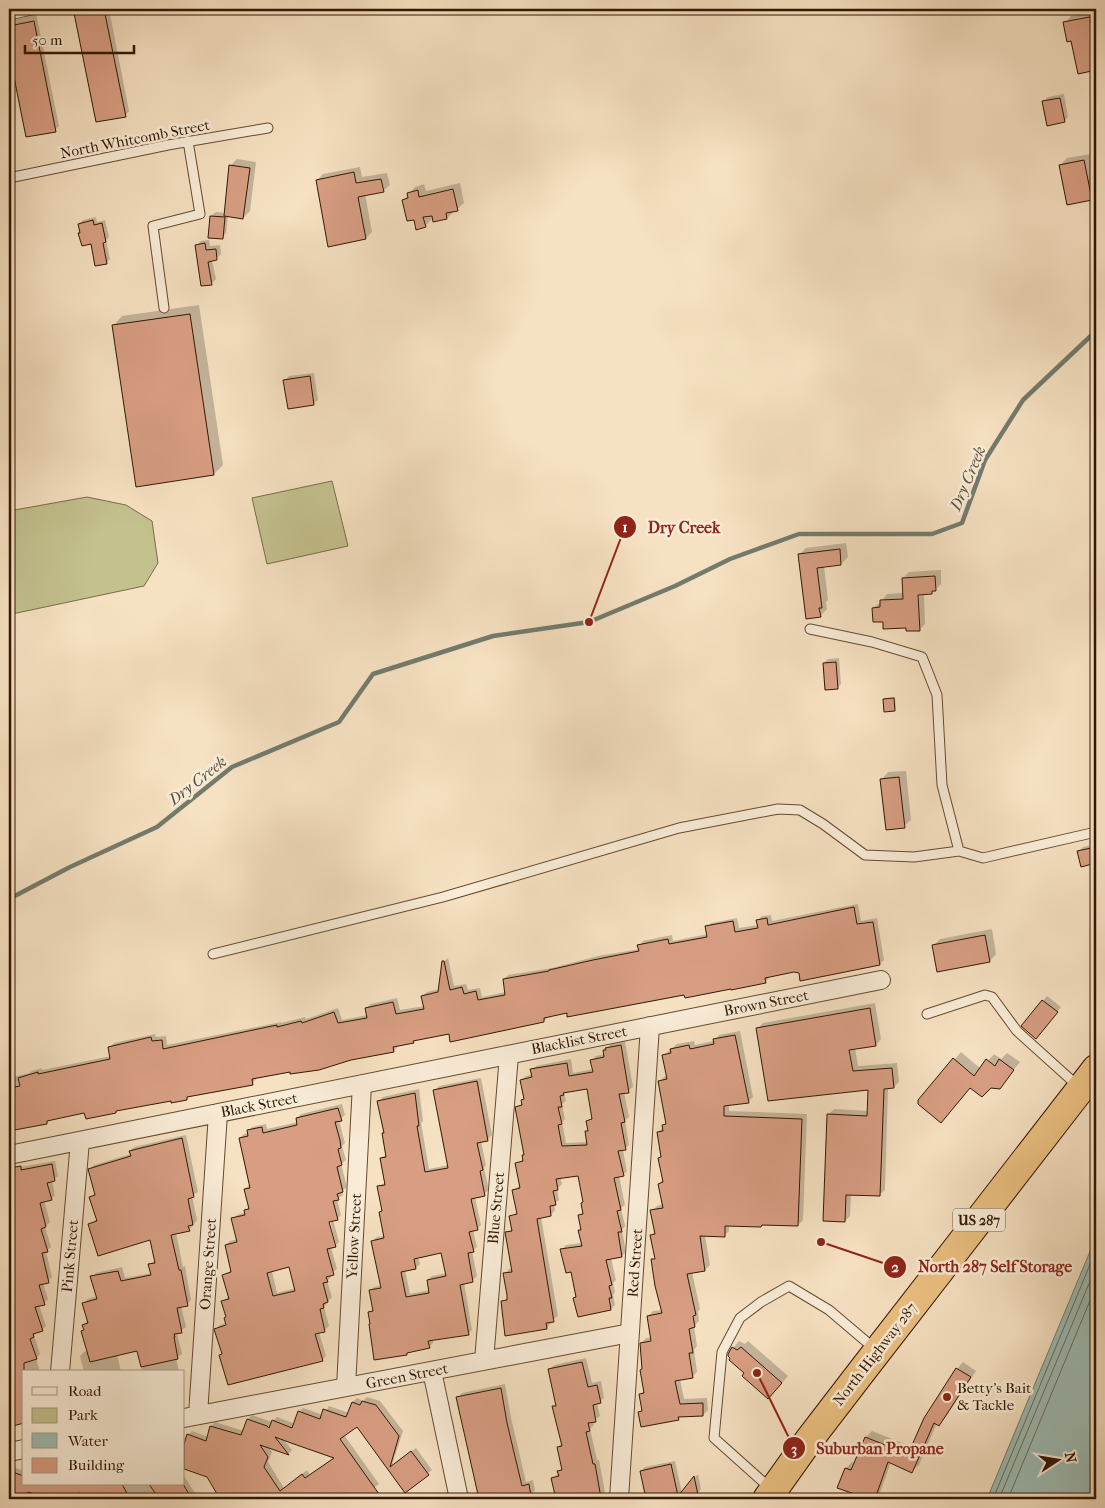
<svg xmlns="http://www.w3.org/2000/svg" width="1105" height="1508" font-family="'IM FELL French Canon',serif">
	<rect width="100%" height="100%" fill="#f6e1c2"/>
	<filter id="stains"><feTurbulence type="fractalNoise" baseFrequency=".004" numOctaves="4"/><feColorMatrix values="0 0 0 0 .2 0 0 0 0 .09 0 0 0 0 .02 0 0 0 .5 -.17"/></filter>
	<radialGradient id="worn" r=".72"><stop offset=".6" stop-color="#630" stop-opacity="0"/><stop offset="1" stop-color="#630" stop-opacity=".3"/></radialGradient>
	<path fill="#c3c18e" stroke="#7b6c47" d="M332 481 348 546 267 564 252 498Z
		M87 497 126 505 152 521 158 563 144 586 12 614 9 612V511Z"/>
	<path fill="#9dbdb6" stroke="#737b6d" d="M1096 1237V1499H987Z"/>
	<path fill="#0003" fill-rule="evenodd" d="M74 9H109L129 111 125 116 97 121Z
		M1096 11V70L1079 74 1072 40 1065 23 1071 16Z
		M36 13 59 126 55 130 27 136 9 44V15Z
		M1064 94 1068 117 1064 121 1043 102 1048 97Z
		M1091 154 1096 182V195L1092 199 1060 165 1067 158Z
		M237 159 256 162 250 211 243 218 228 216 226 233 222 238 211 216 216 212 226 213 230 166Z
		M360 167 362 177 387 173 390 185 383 191 365 194 372 232 366 238 317 180 323 174Z
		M460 183 464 203 447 218H433L425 226 415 218 404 200 415 187 424 184 426 191Z
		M96 217 97 222 105 220 109 237 106 240 110 259 106 263 92 242 81 232 79 224 83 220Z
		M209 240 210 246 220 245 221 254 216 259 212 260 216 279 212 283 197 245 201 241Z
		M199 305 223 465 214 474 113 326 122 316Z
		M314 373 318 400 313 404 284 381 289 376Z
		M846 543 848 557 841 564 824 566 828 600 826 602 827 609 820 616 799 555 806 548Z
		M941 570V584L932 593H924L925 624 919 630 884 620 873 608 881 602 887 594 904 593 903 578 909 572Z
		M839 658 841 684 837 688 824 663 828 659Z
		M895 697 896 708 894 710 884 700 886 698Z
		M906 771 911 820 904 826 882 779 888 772Z
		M1096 844V862L1081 865 1079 851 1083 847Z
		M858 904 861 921 877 918 884 960 880 964 794 971 769 976V978L765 982 568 1012 548 1017 544 1021 450 1033 416 1039 413 1042 397 1045 398 1046 394 1051 256 1077V1079L252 1084 190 1095 187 1099 172 1100 118 1109 116 1112H85L50 1119 47 1122 9 1130V1078L29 1073 32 1071 42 1068V1070L111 1056 110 1047 114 1043 155 1034 156 1037 166 1036 167 1045 281 1022V1023L305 1017 306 1019 338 1008 342 1020 368 1015 366 1008 371 1004 397 998 400 1010 425 1006 422 996 427 992 440 989 443 962 448 958 454 986 466 984 468 990 480 988 482 997 506 992 504 979 508 975 552 968 598 956 640 949 639 946 643 941 672 935 673 941 708 934 707 927 711 923 737 918 739 928 758 925 757 921 762 916 771 915 772 921Z
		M992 929 996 954 990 961 933 946 940 939Z
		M1047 996 1061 1007 1041 1033 1043 1001Z
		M875 1003 881 1039 876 1045 855 1048 858 1066 897 1063 899 1082 894 1087 888 1088 885 1190 879 1195 851 1194 850 1216 845 1221 828 1115 834 1109 869 1111 870 1089 758 1028 763 1023Z
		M740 1031 753 1097 748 1102 729 1104V1111L807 1114 803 1220 798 1225 764 1224 761 1226 729 1225V1231L724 1236 705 1235 710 1265 705 1270 692 1272 700 1309 698 1312 699 1321 694 1326 697 1346 694 1350 697 1372 692 1377 680 1379 684 1399 707 1398 708 1410 703 1415 681 1416 678 1419 639 1413 643 1409 640 1395 645 1390 641 1343 646 1338 652 1337 648 1316 653 1311 662 1310 653 1260 656 1257 651 1236 656 1231 652 1211 657 1206 663 1204 659 1184 663 1179 662 1156 658 1133 667 1122 660 1081 665 1076H668L664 1055 677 1044 694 1041 695 1045 714 1041 719 1035Z
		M625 1041 633 1087 628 1091 624 1092 629 1117 625 1120 629 1145 623 1150 627 1171 623 1175 619 1176 625 1205 621 1208 625 1226 622 1230 626 1252 622 1256 611 1258 616 1280 613 1283 615 1292 613 1295 615 1305 611 1309 579 1315 574 1298 577 1295 572 1271 562 1250 566 1245 582 1243 580 1231 582 1228 580 1215 584 1211V1201L579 1174 560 1177 562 1184 557 1189 559 1200 554 1204 555 1210 551 1215 541 1217 558 1316 551 1321V1323L547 1328 506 1335 502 1302 509 1297 505 1274 509 1269H513L507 1233 513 1228 511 1216 518 1212 513 1190 521 1185 517 1164 524 1159 525 1154 517 1107 523 1103 522 1100 525 1098 521 1080 526 1076 533 1074 532 1070 536 1066 571 1059 573 1073 594 1069 592 1060 596 1056 605 1054 604 1051 611 1044ZM588 1087 593 1117 587 1121 589 1129 586 1132 588 1142 566 1143 562 1122 565 1119 562 1104 566 1101 564 1093 567 1091Z
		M961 1052 981 1069 994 1054 1001 1059 1007 1053 1020 1062 999 1088 971 1087 919 1100Z
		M481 1078 492 1135 488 1139 481 1141 486 1165 484 1168 489 1190 484 1194 475 1197 481 1225 477 1229 473 1230 477 1247 472 1251 477 1276 473 1280 464 1282 472 1330 468 1334 433 1339V1343L429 1347 409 1351 406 1354 369 1313 374 1308 370 1291 374 1287 382 1285 372 1241 377 1237 385 1236 381 1212 383 1210 379 1186 386 1182 381 1158 387 1154 383 1134 385 1131 379 1101 383 1097 419 1089 423 1121 421 1123 429 1169 448 1165 435 1090 439 1086ZM442 1252 447 1273 432 1276 428 1280 430 1290 410 1294 405 1270 416 1268 420 1264 418 1257Z
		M342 1104 345 1115 339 1120 343 1136 345 1143 342 1146 346 1160 341 1164 347 1187 342 1191 343 1195 337 1199 341 1215 337 1219 333 1220 339 1242 336 1245 329 1216 326 1217 334 1245H336L331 1247 337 1269 330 1274 331 1277 327 1281 332 1297 324 1307 329 1326 325 1330 319 1332 326 1356 322 1360 221 1355 223 1353 216 1329 220 1325 226 1323 227 1317 222 1301 230 1296 224 1275 232 1270 226 1245 230 1241 238 1239 233 1219 237 1215 246 1212 245 1210 250 1206 245 1189 250 1184 240 1138 244 1134 249 1133 248 1131 252 1127 266 1124 267 1129 298 1122 297 1118 301 1114ZM290 1266 296 1288 277 1293 272 1271Z
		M186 1135 198 1192 192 1196 197 1220 189 1230 176 1233 183 1267 185 1266 191 1300 187 1304 181 1306 186 1327 177 1333 182 1354 176 1358 179 1372H142L138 1349 117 1354 121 1372H84L80 1356 84 1352 88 1351 82 1331 85 1329 83 1325 87 1321 84 1303 88 1299 98 1296 92 1277 96 1273 122 1267 125 1278 152 1273 150 1264 156 1260 151 1239 89 1224 97 1219 90 1198 96 1193 90 1169 94 1165 131 1154 130 1151 134 1147Z
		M55 1161 58 1176 52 1180 55 1195 51 1199 44 1200 50 1222 45 1227 51 1247 46 1251 52 1277 48 1281 43 1283 48 1299 44 1303 39 1305 46 1326 34 1335 40 1354 36 1358 40 1372H24V1422L9 1426V1169Z
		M739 1341 745 1344 748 1341 788 1376 775 1391 746 1373 733 1348Z
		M586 1358 592 1383 601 1381 604 1398 597 1403 600 1416 593 1421 594 1425 590 1429 597 1460H599L605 1492 602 1496V1499H557L553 1478 559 1473V1471L563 1467 558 1447 562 1443 553 1407 557 1403 550 1369 554 1365Z
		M963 1362 976 1371 945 1418 938 1424 937 1423 919 1465 912 1471 891 1462 880 1493 874 1499 839 1487 846 1468 852 1462 855 1463 866 1437 872 1431 912 1447 925 1418 957 1369Z
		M505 1384 511 1418 526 1482 533 1480 535 1490 531 1495 521 1497 522 1499H481L458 1398 462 1393Z
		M367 1397 380 1401 403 1431 392 1465 416 1448 432 1470 406 1491 358 1425 344 1435 379 1484 366 1494 364 1492 354 1499H343L335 1488 321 1499H205L217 1492 208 1476 184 1468V1439L186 1440 188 1435 192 1431 208 1437 211 1426 215 1422 244 1431 248 1419 252 1415 272 1422 277 1417 295 1424 299 1412 303 1408 323 1415 329 1406 349 1413 353 1402 357 1398 363 1401ZM283 1439 335 1457 310 1475 307 1470 284 1488 268 1462 272 1452 268 1446 288 1454 292 1450Z
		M675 1461 682 1493 698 1474 701 1489 697 1494 672 1499H647L641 1471 645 1467Z
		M9 1465 24 1471V1484H184V1476L199 1499H69L42 1491 48 1499H9Z"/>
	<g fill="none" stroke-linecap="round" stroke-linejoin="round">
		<path stroke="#686a5b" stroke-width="1" d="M993 1499 1096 1250
			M999 1499 1096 1267
			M1008 1499 1096 1286"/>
		<path stroke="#737b6d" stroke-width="4.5" d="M9 899 70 867 157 827 232 767 339 722 373 674 493 636 589 622 675 586 730 559 799 534H932L962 523 985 460 1023 400 1096 331"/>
	</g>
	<path fill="#d89e83" stroke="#331700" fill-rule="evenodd" d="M95 9H104L126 117 96 122 74 13Z
		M1095 16 1096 70 1078 74 1071 41 1067 42 1063 22Z
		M34 21 56 132 26 137 9 52V26Z
		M1060 98 1065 122 1047 126 1042 101Z
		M1084 160 1092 200 1067 205 1059 165Z
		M229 165 250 168 243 219 224 216Z
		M354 172 356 183 381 179 384 192 358 197 366 239 328 247 316 180Z
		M453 189 458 211 446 213 447 219 433 222 432 216 423 217 426 227 416 230 414 220 407 221 402 200 408 198 407 193 418 190 419 197Z
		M210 216 225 217 223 239 208 238Z
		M93 220 94 225 102 223 106 242 103 243 107 264 95 266 91 244 82 246 78 233H80L78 224Z
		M205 243 206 250 216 249 217 260 208 262 212 285 201 286 195 245Z
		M190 314 214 475 136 487 112 325Z
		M310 376 314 405 288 409 283 380Z
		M840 549 841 565 817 568 822 608H819L821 617 806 619 798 554Z
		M935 576 936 591H932V594L918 595 920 631H906V628L883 629V622H873L872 608 880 607V600L903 599 902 578Z
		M836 662 838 689 825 690 823 663Z
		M894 698 895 711 884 712 883 699Z
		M899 777 905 828 886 830 880 779Z
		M1096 847V863L1081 867 1077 851Z
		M854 907 857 924 873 922 880 965 800 981 799 973 794 972 765 978 766 983 731 990V989L685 998 684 995 567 1017V1013L544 1018V1022L450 1042 449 1034 413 1041 414 1043 393 1047 394 1052 351 1060 319 1070 290 1074V1072L252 1079 253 1085 187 1097V1100L171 1103V1101L116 1111V1113L86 1119 84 1113 47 1121V1124L9 1131V1111H11L9 1088 20 1086 18 1078 38 1072V1074L110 1059 108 1047 151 1037 152 1041 162 1040 163 1049 277 1025V1027L301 1021 302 1023 334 1012 338 1023 367 1018 365 1008 393 1002 396 1014 424 1009 421 996 438 992 442 961H444L450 990 462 987 464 994 476 991 478 1000 505 995 503 979 549 971V970L593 960 639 951 637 945 668 939 669 944 707 937 705 926 733 921 735 932 758 928 756 920 767 918 768 925Z
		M985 935 990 962 937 972 932 945Z
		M1042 1000 1058 1012 1036 1039 1021 1026Z
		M870 1008 876 1046 849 1050 853 1071 892 1068 894 1088 884 1089 880 1196 846 1195 845 1222 823 1221 827 1114 867 1116 868 1090 768 1101 756 1028Z
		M735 1035 749 1103 724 1106V1116L802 1119 798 1226 762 1225 761 1227 725 1226V1237L700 1236 705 1271 687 1274 696 1315 693 1316 695 1327 689 1329 693 1353H689L693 1378 675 1381 680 1404 703 1403V1416L678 1417 679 1420 641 1427 638 1412 642 1411 639 1394 644 1393 640 1370 642 1369 640 1343 651 1341 647 1316 662 1313 655 1286 651 1259H655L650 1235 655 1234 650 1210 663 1208 658 1184 663 1182 658 1158 661 1157 657 1132 663 1131 662 1125 666 1124 658 1081 667 1079 662 1055 671 1053 670 1049 689 1045 690 1049 714 1044 713 1039Z
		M621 1045 629 1093 619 1094 625 1122 621 1123 626 1150 618 1151 624 1176 614 1178 621 1210 617 1211 622 1232H618L622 1257 606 1260 612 1285 609 1286 612 1298H609L611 1310 578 1317 573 1298 576 1297 571 1272 566 1273 560 1249 582 1246 578 1230H581L578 1215 583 1214 581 1203 583 1202 578 1176 556 1179 558 1190 553 1191 556 1205 550 1206 551 1216 537 1219 554 1322 546 1323 547 1329 505 1336 501 1301 507 1300V1295L503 1273 512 1272 505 1232 512 1231 509 1216 517 1214 512 1190 520 1188 515 1163 523 1161 522 1155H524L515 1107 522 1105 521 1100 524 1099 520 1080 532 1077 530 1069 567 1063 569 1076 593 1072 590 1060 604 1057 603 1050H606L605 1048ZM587 1089 592 1119 586 1121 588 1131H585L587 1145 562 1146 558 1125 562 1124 558 1107H562L560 1096 564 1095 563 1093Z
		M953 1058 974 1076 986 1059 995 1066 999 1059 1014 1070 1000 1089 991 1088 982 1097 970 1088 941 1123 918 1104V1100Z
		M477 1081 488 1141 477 1143 483 1170 480 1171 485 1196 471 1199 478 1230 469 1232 474 1252 468 1253 473 1282 460 1285 469 1335 428 1341 430 1348 407 1353V1355L374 1360 369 1324H370L368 1312 373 1311 369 1290 381 1288 371 1241 384 1238 379 1212 382 1211 377 1186 385 1185 380 1158 386 1157 382 1133H384L377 1101 415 1093 419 1126H417L425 1172 448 1168 433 1090ZM441 1253 446 1276 427 1280 429 1293 406 1297 401 1272 416 1269 414 1259Z
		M338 1108 342 1121 335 1122 340 1140 341 1148 338 1149 342 1165 337 1167 343 1192 337 1194 339 1200 333 1201 338 1220 329 1222 336 1247 327 1249 334 1275 326 1277 328 1282 323 1283 328 1302 323 1304 324 1308 320 1309 325 1332 315 1334 323 1361 228 1385 219 1355 222 1354 214 1329 226 1325 224 1318 226 1317 221 1301 229 1299 222 1275 231 1272 225 1245 237 1242 231 1218 245 1215 244 1210 249 1209 244 1189 250 1188 239 1138 248 1136 247 1130 262 1127 263 1133 297 1125 296 1118ZM289 1267 295 1291 273 1296 267 1273Z
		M182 1138 194 1197 188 1199 193 1225 188 1226 190 1231 171 1235 179 1270H181L188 1306 177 1308 182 1333 174 1334 175 1337H174L178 1359 141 1367 137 1351 90 1362 81 1331 84 1330 82 1325 88 1323 82 1303 97 1299 90 1276 118 1271 121 1281 151 1275 148 1264 155 1263 150 1240 98 1256 88 1224 97 1221 89 1197 95 1195 88 1169 131 1156 129 1151Z
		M52 1164 55 1181 47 1183 52 1200 40 1203 46 1227 41 1229 48 1252 42 1253 49 1283 39 1285 45 1305 35 1307 43 1331 33 1334 34 1337 30 1339 37 1359 24 1363V1423L9 1427V1168L21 1166V1170Z
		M732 1347 737 1350 741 1347 782 1383 768 1399 742 1376 744 1373 729 1360 730 1358 728 1356V1354Z
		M582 1362 588 1387 597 1385 601 1403 593 1405 596 1422 588 1423 590 1431 586 1432 593 1464H595L601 1498 594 1499H556L551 1478 559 1476 557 1471 562 1470 557 1447 562 1446 552 1406H556L548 1369Z
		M956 1368 971 1377 939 1426 934 1423 912 1473 888 1462 875 1499H869L837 1488 845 1468 851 1470 865 1437 908 1454 924 1418Z
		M501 1388 507 1423 522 1486 529 1484 531 1496 516 1499H479L456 1397Z
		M362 1401 376 1405 399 1436 390 1467 411 1451 429 1475 405 1493 357 1427 340 1439 379 1494 372 1499H220L207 1477 184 1469V1444L187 1434 206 1441 210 1426 241 1435 247 1419 267 1426 269 1428 272 1420 292 1428 298 1411 320 1419 323 1409 346 1417 352 1402 360 1405ZM275 1437 291 1443 334 1458 305 1478 302 1474 280 1491 264 1467 268 1457 260 1445 289 1455Z
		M671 1464 678 1496 694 1476 698 1495 679 1499H646L640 1471Z
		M9 1471 24 1476V1484H122L130 1499H100L79 1493 77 1499H49L28 1492 26 1499H9Z
		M149 1484H183L192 1499H159Z"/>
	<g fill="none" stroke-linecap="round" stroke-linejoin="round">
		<defs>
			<path id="lane" d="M9 15 36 9
				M9 178 168 145 268 128
				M164 308 153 226 200 214 188 141
				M810 629 872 642 922 657 937 695 942 785 959 851 983 858 1096 832
				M213 954 443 897 679 828 778 809 800 810 823 824 865 855 914 857 959 851
				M927 1014 985 995 992 997 1017 1031 1079 1087
				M771 1489 714 1438 722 1352 740 1318 761 1302 789 1286 829 1310 875 1349"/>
			<path id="street" d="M9 1155 881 980
				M484 1361 509 1055
				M432 1371 459 1499
				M60 1372 80 1141
				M346 1387 362 1084
				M198 1415 218 1113
				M184 1418 630 1333
				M9 1452 24 1449
				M619 1499 650 1026"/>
			<path id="highway" d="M767 1499 809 1440 862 1371 1096 1069"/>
		</defs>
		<use href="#lane" stroke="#644a30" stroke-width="11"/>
		<use href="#street" stroke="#644a30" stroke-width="20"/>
		<use href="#highway" stroke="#331700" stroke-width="30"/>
		<use href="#lane" stroke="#f9ecd7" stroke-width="9"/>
		<use href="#street" stroke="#f9ecd7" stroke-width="18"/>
		<use href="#highway" stroke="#ebc081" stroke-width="28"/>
	</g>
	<circle fill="#8f2418" stroke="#f9ecd7" stroke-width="2" cx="947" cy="1397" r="5"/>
	<g text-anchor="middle" stroke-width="5" stroke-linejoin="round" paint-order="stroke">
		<rect fill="#f9ecd7" stroke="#6e5740" stroke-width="1" x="953" y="1208.5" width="52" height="23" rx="4"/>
		<g font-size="14" font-weight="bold" fill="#331700">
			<text x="979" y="1225">US 287</text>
		</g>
		<g font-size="15" fill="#331700" stroke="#f9ecd7">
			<text transform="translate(135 139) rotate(-11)" y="5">North Whitcomb Street</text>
			<text transform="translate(766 1003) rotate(-11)" y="5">Brown Street</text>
			<text transform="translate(579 1040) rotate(-11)" y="5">Blacklist Street</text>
			<text transform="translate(259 1105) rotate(-11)" y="5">Black Street</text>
			<text transform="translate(496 1208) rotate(-85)" y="5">Blue Street</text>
			<text transform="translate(354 1236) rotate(-87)" y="5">Yellow Street</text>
			<text transform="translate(70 1256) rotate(-85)" y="5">Pink Street</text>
			<text transform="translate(635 1263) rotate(-86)" y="5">Red Street</text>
			<text transform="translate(208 1264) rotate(-86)" y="5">Orange Street</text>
			<text transform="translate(875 1354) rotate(-52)" y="5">North Highway 287</text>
			<text transform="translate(407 1376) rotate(-11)" y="5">Green Street</text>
		</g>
		<g font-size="15" fill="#331700" stroke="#f9ecd7" text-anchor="start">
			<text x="957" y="1393">Betty's Bait<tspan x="957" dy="17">&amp; Tackle</tspan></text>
		</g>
		<g font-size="16" font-style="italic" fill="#585140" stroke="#f9ecd7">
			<text transform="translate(967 478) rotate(-67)" y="6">Dry Creek</text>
			<text transform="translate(197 780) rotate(-38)" y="6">Dry Creek</text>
		</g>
	</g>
	<path fill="none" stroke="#8f2418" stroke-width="2" d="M589 622L625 527M821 1242L895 1267M757 1373L794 1448"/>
	<g fill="#8f2418" stroke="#f9ecd7" stroke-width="2">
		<circle cx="589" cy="622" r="5"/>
		<circle cx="821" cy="1242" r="5"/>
		<circle cx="757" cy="1373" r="5"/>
		<circle cx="625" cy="527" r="12"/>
		<circle cx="895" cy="1267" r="12"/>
		<circle cx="794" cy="1448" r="12"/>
	</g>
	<g font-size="15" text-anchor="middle" font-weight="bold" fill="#fff">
		<text x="625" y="532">1</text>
		<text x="895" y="1272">2</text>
		<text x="794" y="1454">3</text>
	</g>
	<g font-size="16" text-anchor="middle" font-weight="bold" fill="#8f2418" stroke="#f9ecd7" stroke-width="5" stroke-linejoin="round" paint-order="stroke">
		<text x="684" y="533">Dry Creek</text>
		<text x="995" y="1272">North 287 Self Storage</text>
		<text x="880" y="1454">Suburban Propane</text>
	</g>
	<rect width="1105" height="1508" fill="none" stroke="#f6e1c2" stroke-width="30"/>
	<rect x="10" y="10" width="1085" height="1488" fill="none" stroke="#331700" stroke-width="2.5"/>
	<rect x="15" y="15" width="1075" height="1478" fill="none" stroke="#331700"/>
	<rect x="22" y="1370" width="162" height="115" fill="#f9ecd7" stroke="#aa9781"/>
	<rect x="32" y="1387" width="25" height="8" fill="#f9ecd7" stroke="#aa9781"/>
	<text x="68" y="1396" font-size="15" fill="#331700">Road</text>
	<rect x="32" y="1408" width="25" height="15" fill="#c3c18e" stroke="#aa9781"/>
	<text x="68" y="1420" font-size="15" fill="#331700">Park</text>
	<rect x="32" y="1433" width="25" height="15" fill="#9dbdb6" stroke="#aa9781"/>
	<text x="68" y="1446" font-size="15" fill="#331700">Water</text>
	<rect x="32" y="1458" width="25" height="15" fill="#d89e83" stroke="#aa9781"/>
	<text x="68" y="1470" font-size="15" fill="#331700">Building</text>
	<g transform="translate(1058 1460) rotate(78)" stroke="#f9ecd7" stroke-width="4" paint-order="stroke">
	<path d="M0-4L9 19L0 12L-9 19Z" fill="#331700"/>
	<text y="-8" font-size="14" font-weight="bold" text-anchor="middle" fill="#331700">N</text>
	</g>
	<path d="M25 45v8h109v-8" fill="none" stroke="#331700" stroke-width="2.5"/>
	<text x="32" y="45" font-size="15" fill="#331700" stroke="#f9ecd7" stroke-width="4" paint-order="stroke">50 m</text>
	<rect width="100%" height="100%" filter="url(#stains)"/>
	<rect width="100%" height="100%" fill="url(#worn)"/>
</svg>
